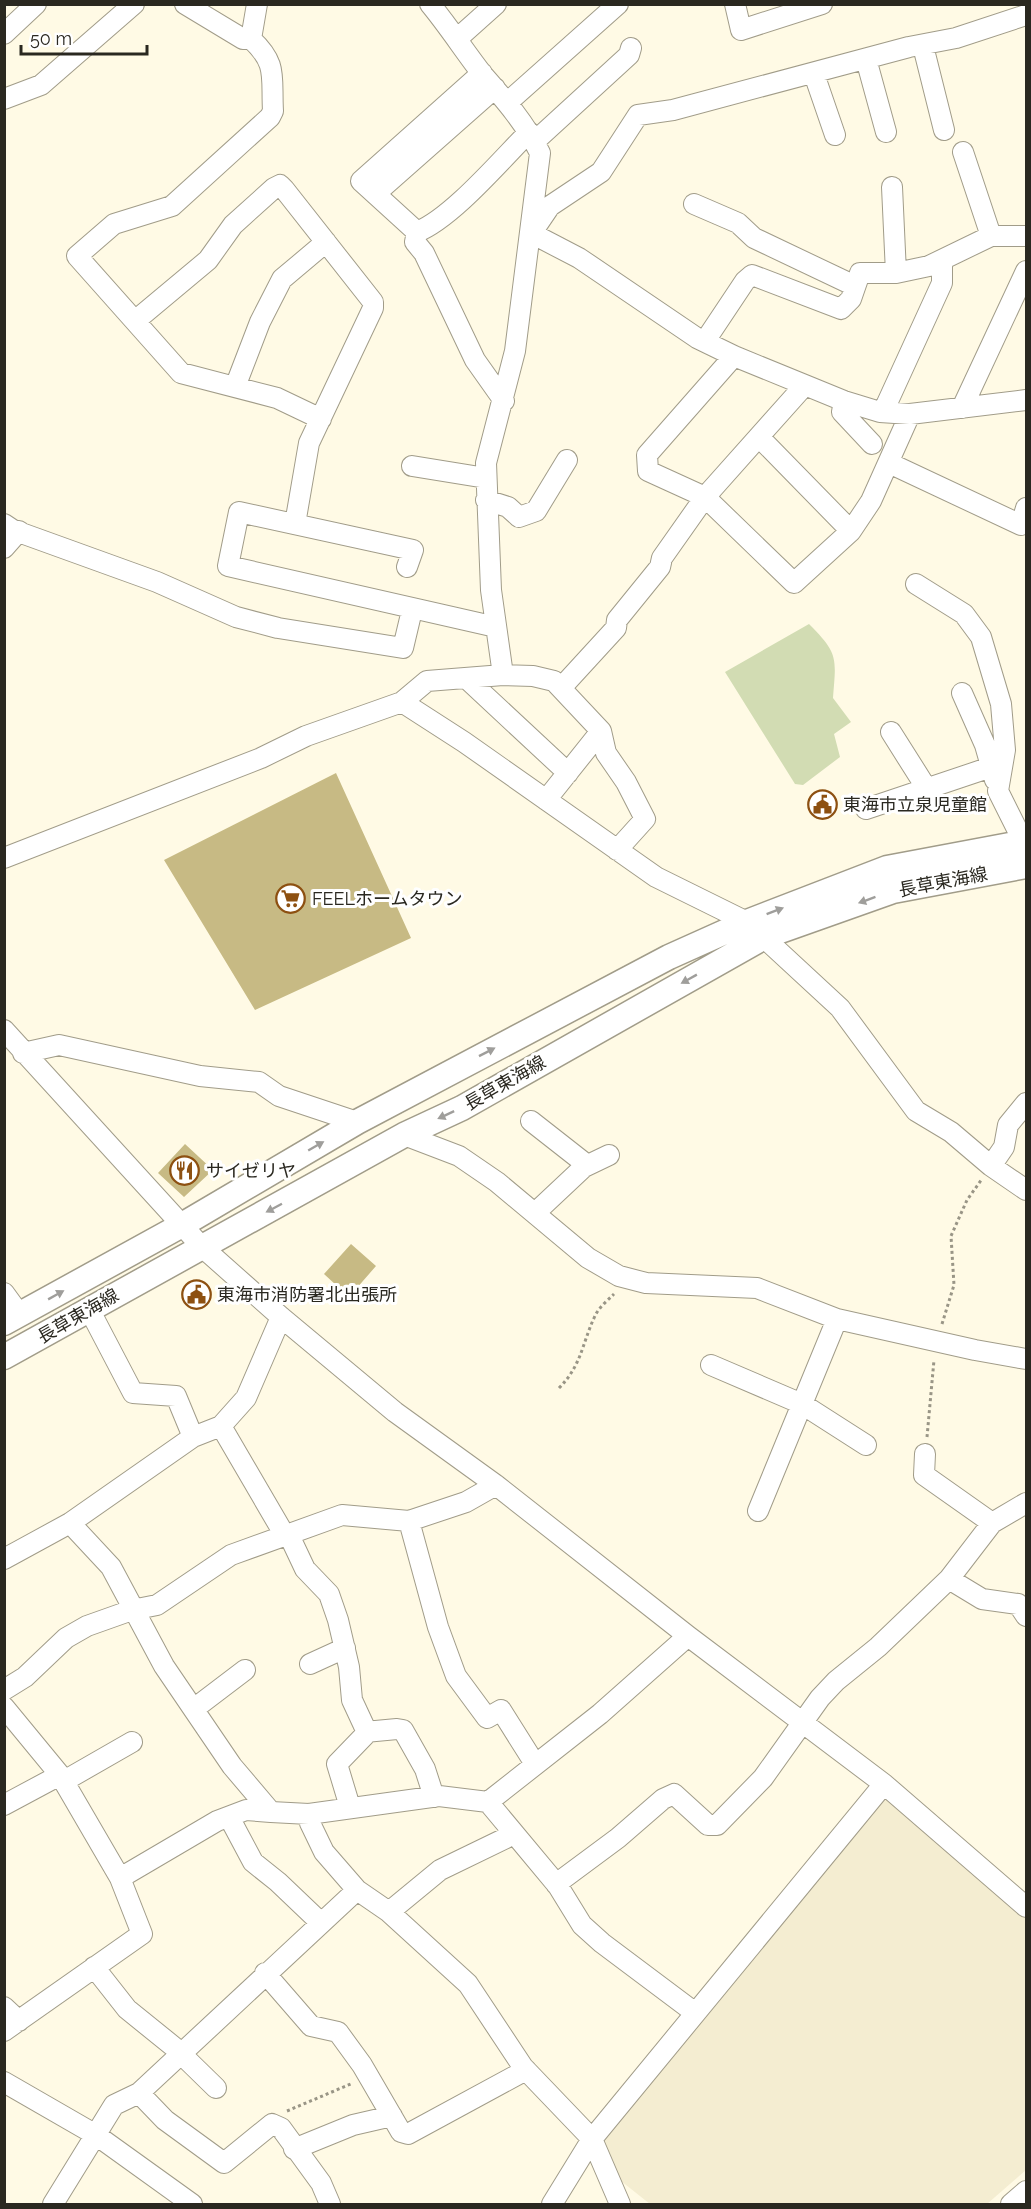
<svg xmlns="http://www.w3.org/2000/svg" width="1031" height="2209" font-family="Raleway,'Noto Sans JP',sans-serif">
	<rect width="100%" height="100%" fill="#fffae5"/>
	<path fill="#f4edd1" d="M886 1797 1026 1916V2170L987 2204H650L621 2181 601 2136Z"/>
	<path fill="#d2dcb3" d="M809 624C839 654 836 658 833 698L851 722 834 734 840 757 803 785 795 784 725 672Z"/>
	<path fill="#c7ba84" d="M336 773 411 938 255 1010 164 860Z
		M185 1144 213 1170 184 1197 158 1173Z
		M351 1244 376 1266 349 1297 324 1274Z"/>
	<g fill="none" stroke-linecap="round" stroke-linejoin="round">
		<defs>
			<path id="minor" d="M185 4 243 39H251C278 64 271 76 273 111L270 117 172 206 114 224 77 256 181 373 277 398 321 419
				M430 4C449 27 465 52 483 75 505 100 525 123 540 153L515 351 486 463 491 590 503 675
				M735 4 741 30 822 4
				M4 34 36 4
				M458 38 496 4
				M251 39 257 4
				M923 46 944 130
				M866 59 886 132
				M814 74 835 135
				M4 99 41 85 134 4
				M508 102 618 4
				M534 142 629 55 631 48
				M963 152 991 236
				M892 187 896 273
				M375 194 495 88
				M694 204 738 223 754 238 855 286
				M533 231 550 206 601 172 638 115 673 110 909 47 956 38 1026 15
				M417 232 361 181 482 73
				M417 232 415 242 424 253 475 360 504 401
				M417 232C452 218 501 160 529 132
				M531 233 579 258 697 338 734 356 844 401 880 412 910 414 1026 400
				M135 321 208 260 233 225 274 188 280 185 284 189 373 302V308L309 443 295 524
				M705 341 745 281 752 275 841 309 851 299 860 273H896L929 266 991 236H1026
				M734 356 647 455 648 471 705 497 794 583 851 531 871 501 910 414
				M235 387 260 322 282 279 326 242
				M844 401 842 412 872 444
				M962 408 1026 271
				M883 412 942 283V262
				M760 438 851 531
				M889 463 1021 525 1026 508
				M412 466 486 478
				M486 500 508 507 519 517 536 511 567 460
				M4 524 13 530 157 582 236 617 278 628 403 648 412 610
				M4 548 19 531
				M407 567 413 550 239 512 228 566 496 627
				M916 584 964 614 981 637 1001 704 1005 750 998 791 1024 843
				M466 678 568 773
				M561 688 616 628 617 620 660 567 662 558 705 497 804 386
				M962 693 985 745 995 780
				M402 702 464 742 656 877 747 922 840 1008 916 1111 951 1132 991 1166 1026 1190
				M891 732 927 789
				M546 800 601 731
				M866 809 991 767
				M4 858 261 758 306 736 402 702 427 681 503 675 533 676 554 681 601 731 606 753 626 782 645 819 617 850
				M4 1030 201 1246 281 1317 395 1412 496 1485 688 1636 884 1784 1026 1907
				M23 1053 59 1045 200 1076 259 1082 279 1096 357 1122
				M531 1121 582 1161 584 1167
				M404 1135 459 1156 497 1182 588 1258 619 1276 646 1283 757 1288 837 1319 975 1350 1026 1359
				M991 1166 1004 1147 1008 1125 1026 1103
				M535 1213 584 1167 609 1155
				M4 1293 20 1315
				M89 1309 133 1393 176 1396 193 1437
				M711 1365 802 1404 866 1445
				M221 1426 284 1534
				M925 1454 924 1475 992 1523
				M758 1511 837 1319
				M409 1521 438 1627 456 1676 487 1718 501 1710 535 1764
				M70 1523 111 1567 164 1666 232 1766 271 1812 309 1814 439 1796 488 1802 600 1714 688 1636
				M288 1533 305 1569 329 1594 338 1620 349 1667 352 1700 365 1728V1735L337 1764 350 1807
				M4 1559 70 1523 193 1437 221 1426 246 1398 281 1317
				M949 1579 982 1599 1018 1604 1026 1616
				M310 1664 345 1648
				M4 1690 25 1677 66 1638 87 1626 132 1610 157 1605 231 1555 342 1515 409 1521 466 1502 496 1485
				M4 1707 60 1775 120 1878 142 1934 4 2031
				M195 1708 245 1670
				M365 1732 397 1729 403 1730 425 1769 434 1797
				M64 1781 132 1742
				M488 1802 558 1886 582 1925 602 1943 694 2012
				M4 1805 60 1775
				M309 1814 310 1823 324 1852 357 1890 389 1912 468 1984 523 2067 592 2139 620 2204
				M229 1817 253 1862 278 1882 321 1923
				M120 1878 217 1821 246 1810 271 1812
				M556 1884 618 1838 663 1799 674 1794 708 1825H717L763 1778 820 1698 836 1681 878 1647 949 1579 992 1523 1026 1503
				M389 1912 440 1870 506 1838 513 1832
				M94 1967 127 2009 174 2047 216 2088
				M265 1973 311 2026 338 2032 362 2065 401 2132 408 2134 526 2070
				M4 2007 19 2021
				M4 2082 96 2135 192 2204
				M139 2093 165 2120 224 2163 272 2124 281 2128 321 2183 330 2204
				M294 2149 353 2125 392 2116
				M53 2204 114 2105 139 2093 357 1890
				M552 2204 592 2139 884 1784
				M1011 2204 1026 2191"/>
			<path id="major" d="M4 1323 182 1225 357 1122 669 957 747 922 887 868 1026 842
				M4 1357 404 1135 462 1108 766 936 893 891 1026 866"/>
		</defs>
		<use href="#minor" stroke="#a19c89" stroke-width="22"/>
		<use href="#major" stroke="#a19c89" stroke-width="27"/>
		<path stroke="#999586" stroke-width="3" stroke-dasharray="3 3" stroke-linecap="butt" d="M942 1324 954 1285 951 1236 967 1200 982 1179
			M559 1388C582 1365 582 1343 595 1316 599 1307 608 1300 614 1294
			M927 1437 934 1360
			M287 2111 353 2083"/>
		<use href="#minor" stroke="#fff" stroke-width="20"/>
		<use href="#major" stroke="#fff" stroke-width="24"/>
	</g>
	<defs><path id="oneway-solid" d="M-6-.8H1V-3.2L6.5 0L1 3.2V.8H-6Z" transform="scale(1.5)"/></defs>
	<g fill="#9f9e9b">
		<use href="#oneway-solid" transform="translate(867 900) rotate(160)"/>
		<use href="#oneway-solid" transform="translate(775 911) rotate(-21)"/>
		<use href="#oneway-solid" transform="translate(689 979) rotate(151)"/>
		<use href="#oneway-solid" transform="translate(487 1052) rotate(-27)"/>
		<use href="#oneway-solid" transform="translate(446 1115) rotate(155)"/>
		<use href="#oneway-solid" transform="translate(316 1146) rotate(-30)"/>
		<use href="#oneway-solid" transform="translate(274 1208) rotate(152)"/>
		<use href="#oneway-solid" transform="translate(56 1295) rotate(-29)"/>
	</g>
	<defs>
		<symbol id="civic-ring" viewBox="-11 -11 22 22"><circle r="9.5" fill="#fff" stroke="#8d5011" stroke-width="1.5"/><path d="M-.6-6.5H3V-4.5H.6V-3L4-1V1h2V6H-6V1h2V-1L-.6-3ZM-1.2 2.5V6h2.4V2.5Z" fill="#8d5011"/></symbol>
		<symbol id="supermarket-ring" viewBox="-11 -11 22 22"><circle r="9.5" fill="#fff" stroke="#8d5011" stroke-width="1.5"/><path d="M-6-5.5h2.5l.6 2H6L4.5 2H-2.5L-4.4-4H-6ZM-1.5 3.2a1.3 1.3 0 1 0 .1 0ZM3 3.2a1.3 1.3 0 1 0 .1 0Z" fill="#8d5011"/></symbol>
		<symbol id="restaurant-ring" viewBox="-11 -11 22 22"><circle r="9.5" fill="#fff" stroke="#8d5011" stroke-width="1.5"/><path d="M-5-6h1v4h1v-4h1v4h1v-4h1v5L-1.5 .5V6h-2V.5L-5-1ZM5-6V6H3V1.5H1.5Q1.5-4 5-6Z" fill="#8d5011"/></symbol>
	</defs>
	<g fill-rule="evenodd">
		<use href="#civic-ring" x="806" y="788" width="33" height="33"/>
		<use href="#supermarket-ring" x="274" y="882" width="33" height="33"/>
		<use href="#restaurant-ring" x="168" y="1154" width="33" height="33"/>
		<use href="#civic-ring" x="180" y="1278" width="33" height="33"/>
	</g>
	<g text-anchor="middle" stroke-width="6" stroke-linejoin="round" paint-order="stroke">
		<g font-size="18" fill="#2a2820" stroke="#fff" text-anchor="start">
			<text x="843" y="811">東海市立泉児童館</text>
			<text x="312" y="905">FEELホームタウン</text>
			<text x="206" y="1177">サイゼリヤ</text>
			<text x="217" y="1301">東海市消防署北出張所</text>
		</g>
		<g font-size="18" fill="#2a2820" stroke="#fff">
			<text transform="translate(943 882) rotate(-11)" y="6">長草東海線</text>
			<text transform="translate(505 1083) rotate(-30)" y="6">長草東海線</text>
			<text transform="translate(78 1316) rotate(-30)" y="6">長草東海線</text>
		</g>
	</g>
	<rect width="1031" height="2209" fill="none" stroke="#2a2820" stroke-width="12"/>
	<path d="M21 45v9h126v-9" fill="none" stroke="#2a2820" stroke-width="3"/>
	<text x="30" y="45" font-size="18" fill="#2a2820" stroke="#ffffff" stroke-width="4.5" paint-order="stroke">50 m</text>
</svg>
